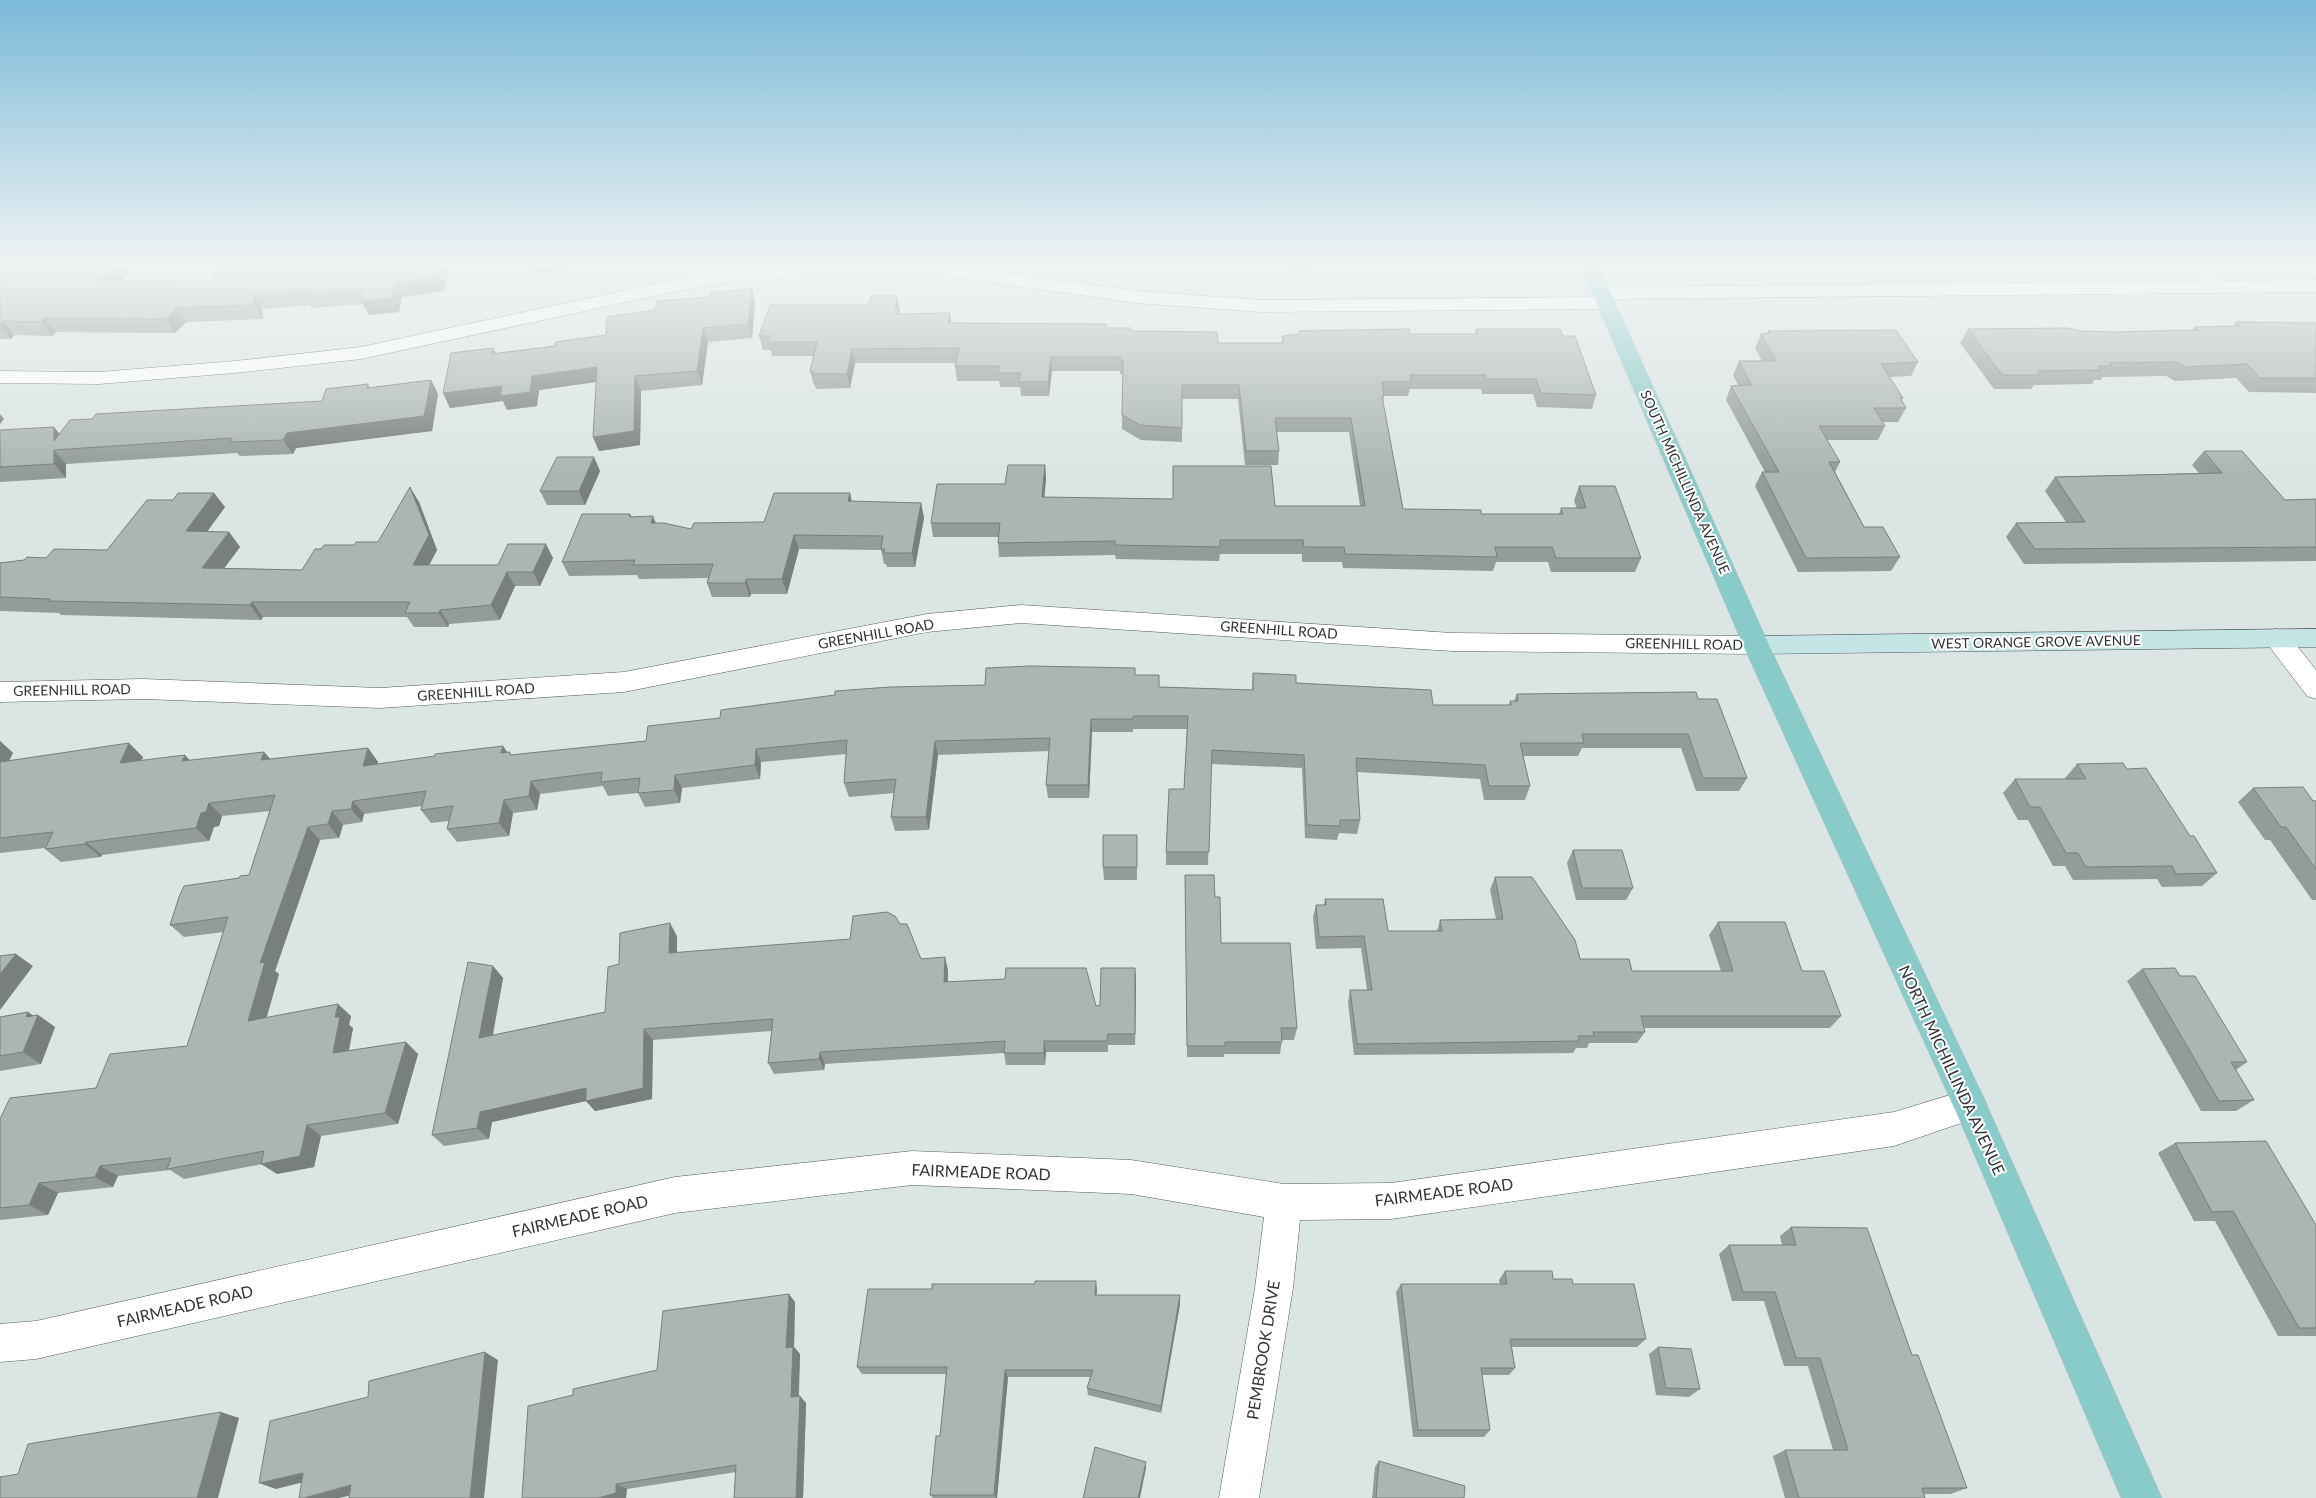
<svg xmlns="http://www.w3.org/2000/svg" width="2316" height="1498" font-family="Lato,sans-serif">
	<rect width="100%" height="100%" fill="#dbe5e4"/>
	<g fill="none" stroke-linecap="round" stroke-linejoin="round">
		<defs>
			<path id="lane" d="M2189 264H2202L2223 284 2225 287 2223 290H2213Z"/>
			<path id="street" d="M803 264H940L1137 291 1261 300 1596 297 1592 293 1595 289 1602 287 2316 280V292L1612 299 1616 303 1613 307 1606 309 1261 312 1137 303 923 273H826L706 285 361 359 235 373 99 384 0 383V371L99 372 235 361 361 347 706 273Z
				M1021 605 1452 633 1756 636 1765 638 1769 645 1765 652 1756 654 1452 651 1021 623 927 632 624 692 380 708 144 699 0 702V682L144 679 380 688 624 672 927 614Z
				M2276 629 2285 631 2316 670V699L2307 696 2263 638 2267 631Z
				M1970 1089 1982 1094 1987 1105 1982 1116 1894 1146 1391 1219 1300 1220 1293 1288 1259 1498H1219L1255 1288 1264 1217 1131 1194 912 1185 675 1213 36 1359 0 1362V1324L36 1321 675 1177 912 1151 1131 1160 1284 1184 1391 1183 1894 1112Z"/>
			<path id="secondary" d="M2316 629V647L1756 654 1747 652 1743 645 1747 638 1756 636Z"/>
			<path id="primary" d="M1580 264H1598L1769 645 1982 1094 2162 1498H2121L1957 1114 1743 645Z"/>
		</defs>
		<use href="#lane" stroke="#535c5c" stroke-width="1"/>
		<use href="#street" stroke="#535c5c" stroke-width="1"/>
		<use href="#secondary" stroke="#535c5c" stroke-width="1"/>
		<use href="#primary" stroke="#c1c2c2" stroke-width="1"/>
		<use href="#lane" fill="#fff" fill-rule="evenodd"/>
		<use href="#street" fill="#fff" fill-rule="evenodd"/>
		<use href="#secondary" fill="#c4e5e4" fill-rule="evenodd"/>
		<use href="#primary" fill="#89cbc9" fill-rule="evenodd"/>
	</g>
	<path fill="#939c9b" d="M0 264 129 274 123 280 211 282 222 264H450L444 291 402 297 399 312 369 315 363 304 312 308 310 305 262 309 263 319 186 322 175 333 56 332 52 336 14 335 11 339H0Z
		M1179 264H1381L1380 269 1285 270 1284 266 1261 267 1260 265 1179 266Z
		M755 303 752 338 708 342 702 385 641 391 640 445 599 451 593 437 596 382 539 390 537 406 507 410 503 401 450 408 443 393 493 348 496 353 555 346Z
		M868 305 900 310 899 314 951 323 1106 328 1218 343H1282L1283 336 1298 335 1299 331 1410 334H1475L1476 329 1563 336 1596 395 1592 409 1537 407 1533 394H1482L1481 389H1410L1408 396H1384L1383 403 1403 509 1481 514H1559L1561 508H1577L1574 501 1579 486 1641 558 1635 572H1551L1548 562H1496L1493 571 1343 568 1342 562H1302V554H1220L1219 561 1116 559 1115 555 999 557 998 543V537H933L931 523 1045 465 1046 479 1044 497 1275 506H1360L1349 432H1277L1279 451 1278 465H1245L1238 399H1182V442L1141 440 1122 429 1123 374H1120V371H1052L1049 396H1021L1020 387H1000L999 381H957L955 366 956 363H855L850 388 816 389 815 385H814L810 371 814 356H772L771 350H763L759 336Z
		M2236 322 2316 323V393L2249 392 2236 378 2175 381 2166 376 2103 377 2101 380H2094L2092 384 2034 385 2031 389H1994L1960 343 1968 329 2113 332 2192 330 2195 327 2234 326Z
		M1768 331 1918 362 1911 376 1890 377 1903 398 1902 400 1906 408 1898 422H1883L1885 426 1878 440H1827L1840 462 1835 472 1864 527 1900 557 1891 571 1798 572 1755 486 1762 472H1765L1726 400 1731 386 1738 385 1733 375 1739 361H1762L1755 348 1761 334H1767Z
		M431 380 438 394 432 431 296 448 293 454 240 456 237 453 66 464V478L0 482V430L59 434 92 419 322 401 368 384 370 388Z
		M2204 451 2285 500 2316 499V561L2024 564 2006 537 2016 523 2066 522 2045 491 2055 477 2199 473 2192 465Z
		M594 457 600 471 585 505H547L540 491Z
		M850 493 852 502 921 503 924 518 915 567H887L886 564H884L881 550 799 549 787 594H751L750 597H712L707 583 708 578 639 579 637 575 569 576 562 562 630 514 632 517 655 523 691 529 764 522Z
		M419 502 437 550 429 565H498L553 558 540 586H515L500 620 449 624 448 627H414L407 617H263L261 620 61 615 59 613 0 611V563L107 550 225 507 207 532H229L240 547 224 568 302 570 321 549 378 542Z
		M1253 673 1296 683 1433 705H1509L1510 701H1514L1517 694 1698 699 1747 778 1739 791H1696L1681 748H1582L1578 756H1523L1530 786 1525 800H1484L1480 779 1357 772 1360 820 1357 834 1339 833 1337 840 1305 838 1302 768 1211 764 1208 865H1166V852L1184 789 1187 729H1133V732H1092L1089 798H1048L1046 785 1049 751 938 755 929 830 895 831 891 817 894 793 849 797 844 783 846 754 761 762 760 779 682 788 680 803 645 807 638 793 608 796 603 786 540 794 537 810 513 813 509 836 457 842 447 829 449 821 431 823 421 810 422 806 364 814 362 822 343 825 339 838 320 840 275 971 279 974 267 1017 351 1016 349 1025 353 1028 349 1051 406 1042 418 1054 398 1124 321 1136 314 1167 277 1174 263 1164 184 1179 170 1170 118 1176 113 1187 58 1193 48 1215 0 1220V1119L96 1088 187 1046 224 932 184 937 170 925 239 878 249 875 270 811 222 816 219 826 214 827 209 841 102 855 101 857 61 862 45 849V848L0 853V741L13 753 9 760 143 757 141 761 270 759 368 748 378 762V764L507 752 512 755 646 741 720 718 985 685 1135 675 1159 687 1252 690Z
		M2077 764 2127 769 2190 836 2217 873 2202 886 2162 887 2157 879 2073 880 2065 866H2053L2028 820H2018L2003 793 2015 779H2065V778Z
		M2253 788 2316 801V900H2312L2270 840H2265L2238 802Z
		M1137 848V880H1104L1103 867Z
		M1573 850 1633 888 1626 900H1576L1567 863Z
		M1185 875 1215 897 1221 943 1297 1028 1294 1040H1282L1280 1054H1224V1057H1187Z
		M1495 877 1580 959 1632 971H1721L1709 935 1718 922 1802 971 1841 1016 1830 1028H1644L1645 1032 1637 1043H1589L1587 1048H1576L1573 1053 1354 1055 1348 1002 1350 990H1367L1361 948 1316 949 1313 917 1316 905H1324L1325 899 1388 931H1437L1440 920 1496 919 1490 890Z
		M677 936V952L921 959 948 970V982L1096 1006 1100 1005 1136 980 1135 1045H1108V1052H1046L1045 1065H1006L1004 1053 825 1064 824 1070 774 1074 768 1063 772 1031 653 1040 652 1099 595 1111 586 1101 492 1122 489 1139 444 1146 432 1135 493 966 503 978 493 1035 605 1012 619 964Z
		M2142 969 2180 976 2247 1062 2236 1070 2254 1100 2236 1111H2201L2127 981Z
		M38 1015 55 1027 41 1064 0 1071V1017Z
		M2175 1143 2316 1225V1336H2278L2215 1221H2194L2158 1153Z
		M1791 1227 1912 1355 1967 1488 1951 1494H1924L1925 1498H1785L1773 1456 1785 1450H1833L1808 1366H1784L1764 1301H1732L1719 1254 1729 1245H1782L1780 1236Z
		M1505 1271 1553 1279 1573 1284 1646 1339 1637 1347H1512L1515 1368 1509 1375H1482L1490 1430 1484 1437H1413L1396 1292 1401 1284H1500L1499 1280Z
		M1097 1289 1096 1295H1180V1304L1161 1413 1088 1395 1087 1388 1090 1377H1008L997 1498H933L930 1495 940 1436 946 1374H862L857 1367Z
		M795 1302 794 1347 800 1354 799 1396 806 1403 803 1498H734L736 1472 627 1489 626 1498H522L573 1395 657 1370Z
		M1658 1347 1700 1389 1689 1397 1656 1395 1649 1354Z
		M1379 1461 1464 1498H1372L1375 1467Z"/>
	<path fill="#787f7e" d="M116 264H122L129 274 109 294 99 280Z
		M440 264H450L444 291 402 297 399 312 369 315 361 301 395 283Z
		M528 264H577V268L533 274Z
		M752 289 755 303 752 338 748 324Z
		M254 295 262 309 263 319 254 305Z
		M897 296 900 310 899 312 901 322 895 308Z
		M176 308 186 322 175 333 166 319Z
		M950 313 952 327 948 323Z
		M45 318 56 332 52 336 41 322Z
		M3 321 14 335 11 339 0 326V324Z
		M703 328 708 342 702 385 697 371Z
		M852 349 855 363 850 388 847 374Z
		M1051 357 1052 371 1049 396 1048 382Z
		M597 367 603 381 539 390 537 406 507 410 503 401 450 408 443 393 532 376Z
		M635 376 641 391 640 445 599 451 593 437Z
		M431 380 438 394 432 431 296 448 293 454 283 440 287 433Z
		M0 414 4 419 0 424Z
		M54 427 66 442 54 441Z
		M54 450 66 464V478L54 464Z
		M594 457 600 471 585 505 579 491Z
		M1045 465 1046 479 1043 511 1042 497Z
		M410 487 419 502 437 550 422 579 413 565Z
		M214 493 225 507 197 545 186 531Z
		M850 493 853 508 848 501Z
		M921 503 924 518 915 567 912 553Z
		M653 516 659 531 651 523Z
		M229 532 240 547 214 582 202 568Z
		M794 535 799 549 787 594 782 579Z
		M546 544 553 558 540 586 533 572Z
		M507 572 515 586 500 620 491 605Z
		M746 579 751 594 750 597 745 583Z
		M252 602 263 617 261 620 250 605Z
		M440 610 449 624 448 627 439 613Z
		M1091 719 1092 732 1089 798 1088 785Z
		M0 741 13 753 1 777H0Z
		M935 741 938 755 929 830 926 817Z
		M129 743 143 757 134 777 120 763Z
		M503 746 512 759 501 753Z
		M368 748 378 762 374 779 363 766Z
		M756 749 761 762 760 779 755 765Z
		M264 752 276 765 261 760Z
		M185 755 198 769 182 761Z
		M675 775 682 788 680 803 674 790Z
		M531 781 540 794 537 810 529 796Z
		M504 800 513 813 509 836 499 823Z
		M353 801 364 814 362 822 351 809Z
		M209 803 222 816 219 826 214 827 209 841 196 828 201 813Z
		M332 811 343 825 339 838 328 824Z
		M308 827 320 840 275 971 279 974 262 1032 248 1021 260 963Z
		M86 842 102 855 101 857 85 844Z
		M670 923 677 936V965L669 953Z
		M16 954 33 966 0 1010V974Z
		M945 957 948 970 947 994 944 982Z
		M493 966 503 978 490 1049 479 1038Z
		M1135 968 1136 980 1135 1045Z
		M338 1004 351 1016 349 1025 353 1028 346 1064 333 1053 335 1017Z
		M28 1012 37 1018 38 1015 55 1027 41 1064 23 1052 26 1017Z
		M644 1029 653 1040 652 1099 595 1111 586 1101 492 1122 489 1139 477 1128 480 1112Z
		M1044 1041 1046 1052 1045 1065 1044 1053Z
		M406 1042 418 1054 398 1124 385 1113Z
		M820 1052 825 1064 824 1070 819 1059Z
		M307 1125 321 1136 314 1167 277 1174 261 1164Z
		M100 1166 118 1176 113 1187 95 1177Z
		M39 1183 58 1193 48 1215 29 1205Z
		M1096 1281 1097 1289 1096 1304 1095 1295Z
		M789 1294 795 1302 794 1347 800 1354 798 1404 791 1397 786 1348Z
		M1180 1295V1304L1161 1413V1406Z
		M485 1352 498 1360 484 1498H470Z
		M1005 1370 1008 1377 997 1498H996L994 1495Z
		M800 1396 806 1403 803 1498H796Z
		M221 1412 239 1418 218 1498H197Z
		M1146 1462V1468L1140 1498H1138Z
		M303 1473 320 1478 276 1489 259 1483Z
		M616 1484 627 1489 626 1498H598Z
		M351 1485 367 1491 340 1498H304Z"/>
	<path fill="#abb5b4" stroke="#787f7e" d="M0 264H116L99 280 211 282 222 264H440L438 277 395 283 391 298 361 301 364 289 304 294 305 290 254 295V305L176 308 166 319 45 318 41 322 3 321 0 324Z
		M752 289 748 324 703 328 697 371 635 376 634 431 593 437 597 367 532 376 530 392 500 396 502 386 443 393 451 353 493 348 492 354 555 346 556 342 606 335 607 317 655 310 657 301 711 297 712 292Z
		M871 296H897L895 308H898L897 314 950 313 948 323 1106 324V328H1131L1130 331 1217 332 1218 343H1283V336L1299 334V331L1409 329 1410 334H1478L1476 329H1560L1563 336H1575L1596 395 1541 393 1536 379H1486L1485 375H1410L1411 382H1382L1384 396H1382L1403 509 1481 510V514H1563L1561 508H1586L1579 486H1615L1641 558H1556L1552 547H1495L1497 557 1345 554 1344 547H1304L1303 540H1220V547L1115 545V541L998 543 1000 523H931L937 484H1005L1008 465H1045L1042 497 1173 499V466H1271L1275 506H1365L1351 418H1275L1279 451H1246L1239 385H1182V428L1140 425 1122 415 1123 360H1120V357H1051L1048 382H1019L1020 373H998L999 366H955L959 348 852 349 847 374H812L813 371H810L817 342H768L770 336H759L770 305H868Z
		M2236 322 2316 323V378H2260L2247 364 2186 367 2177 362 2109 363 2111 366H2098L2101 370 2037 371 2040 375H2002L1968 329 2067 328 2081 331 2113 332 2198 330 2195 327 2240 326Z
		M1896 330 1918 362 1881 364 1903 398H1900L1906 408H1874L1885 426H1819L1840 462H1829L1864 527H1883L1900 557 1806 558 1762 472H1779L1731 386 1751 385 1739 361H1776L1761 334 1770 333 1768 331Z
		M431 380 424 416 287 433 283 440 230 442 232 438 54 450V464L0 467V430L54 427V441L70 420 92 419 96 414 322 401 326 389 368 384 367 388Z
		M2204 451H2242L2285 500 2316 499V547L2035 549 2016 523 2085 522 2055 477 2222 473Z
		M557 457H594L579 491H540Z
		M410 487 429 535 413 565H498L508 544H546L533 572H507L491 605 440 610 439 613H405L410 602H252L250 605 48 601 50 599 0 597V563L24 560 27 557 46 558 54 549 107 550 147 500H173L178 493H214L186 531 229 532 202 568 302 570 315 549H321L324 545H354L356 542H378Z
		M774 493H850L848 501 921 503 912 553H884L885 549H881L883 536 794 535 782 579H746L745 583H707L713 564 633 565 635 560 562 562 582 514H630V517L653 516 651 523H664L691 529 694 523 764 522Z
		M1030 666 1135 668V675H1159V687L1253 690V673L1296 675V683L1431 690 1433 705H1511L1510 701H1518L1517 694 1696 692 1698 699H1717L1747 778H1703L1688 734H1582L1584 743H1520L1530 786H1489L1485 765 1356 758 1360 820H1340V826L1307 825 1304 755 1212 750 1209 852H1166L1169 789H1184L1188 716H1133V719H1091L1088 785H1046L1050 738 935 741 926 817H891L896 779 844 783 847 740 756 749 755 765 675 775 674 790 638 793 640 778 601 782 602 772 531 781 529 796 504 800 499 823 447 829 453 806 421 810 426 791 353 801 351 809 332 811 328 824 308 827 260 963 265 962 248 1021 338 1004 335 1017H340L333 1053 406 1042 385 1113 307 1125 300 1156 261 1164 264 1151 167 1169 171 1158 100 1166 95 1177 39 1183 29 1205 0 1208V1119L10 1098 96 1088 110 1054 187 1046 228 917 170 925 179 897 184 886 239 878 240 876 249 875 275 795 209 803 206 812 201 813 196 828 86 842 85 844 45 849 53 832 0 838V762L129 743 120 763 185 755 182 761 264 752 261 760 368 748 363 766 435 756V754L503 746 501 753 510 752V755L646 741 648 726 720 718 721 710 835 695V691L890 687 985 685 986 668Z
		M2123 763 2127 769 2146 768 2190 836H2194L2217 873 2176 874 2172 866 2086 867 2078 853H2066L2040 807H2030L2015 779H2086L2077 764Z
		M2303 787 2313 801H2316V869L2286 827H2281L2253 788Z
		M1103 835H1137V867H1103Z
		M1573 850H1622L1633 888H1582Z
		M1185 875H1214L1215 897H1220L1221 943H1290L1297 1028H1281L1282 1042H1225V1046H1187Z
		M1495 877H1532L1575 940 1580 959H1629L1632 971H1733L1718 922H1785L1802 971H1824L1841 1016H1641L1645 1032H1593L1594 1036H1578L1579 1041 1357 1044 1350 990H1372L1364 936 1319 937 1316 905H1326L1325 899H1383L1388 931H1442L1440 920 1503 919Z
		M887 912 895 916 900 924H907L921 959 945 957 944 982 1005 979 1006 968H1086L1096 1006 1100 1005 1101 968H1135V1034H1108L1107 1041H1044V1053H1004L1005 1041 820 1052 819 1059 768 1063 773 1019 644 1029 643 1088 586 1101V1088L480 1112 477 1128 432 1135 468 962 493 966 479 1038 605 1012 608 967 619 964 620 933 670 923 669 953 850 939 853 916Z
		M16 954 0 974V956Z
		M2175 968 2180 976H2195L2247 1062H2231L2254 1100 2219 1101 2142 969Z
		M28 1012 26 1017 38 1015 23 1052 0 1056V1017Z
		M2266 1141 2316 1225V1328H2299L2233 1211 2212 1212 2175 1143Z
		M1791 1227 1867 1228 1912 1355H1918L1967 1488H1922L1925 1498H1799L1785 1450H1848L1820 1358H1796L1775 1292H1743L1729 1245H1796Z
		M1505 1271H1552L1553 1279H1572L1573 1284H1634L1646 1339H1510L1515 1368H1481L1490 1430H1418L1401 1284H1507Z
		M1035 1281H1096L1095 1295H1180L1161 1406 1087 1388 1093 1370H1005L994 1495H930L936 1436H940L947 1367H857L868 1289H932V1284H1035Z
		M789 1294 786 1348 793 1347 791 1397 800 1396 796 1498H734L736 1465 616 1484V1493L598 1498H522L528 1406 573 1395V1389L657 1370 663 1311Z
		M1658 1347 1691 1349 1700 1389 1666 1388Z
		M485 1352 470 1498H349L351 1485 304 1498H299L303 1473 259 1483 270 1421 368 1397 369 1381Z
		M221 1412 197 1498H0V1477L18 1474 28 1444Z
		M1095 1447 1146 1462 1138 1498H1083Z
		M1379 1461 1465 1486 1464 1498H1376Z"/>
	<linearGradient id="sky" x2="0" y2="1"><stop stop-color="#7bbad8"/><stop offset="0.56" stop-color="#eff3f3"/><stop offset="1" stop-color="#eff3f3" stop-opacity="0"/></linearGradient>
	<rect width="2316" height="473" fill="url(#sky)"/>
	<g text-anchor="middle" stroke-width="4" stroke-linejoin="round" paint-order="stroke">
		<g font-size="14" fill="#313535" stroke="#fff">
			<text transform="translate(1685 482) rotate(66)" y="5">SOUTH MICHILLINDA AVENUE</text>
			<text transform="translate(1279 630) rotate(4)" y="5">GREENHILL ROAD</text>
			<text transform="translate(876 634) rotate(-10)" y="5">GREENHILL ROAD</text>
			<text transform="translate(2036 642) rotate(-1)" y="5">WEST ORANGE GROVE AVENUE</text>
			<text transform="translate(1684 644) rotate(1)" y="5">GREENHILL ROAD</text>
			<text transform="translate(72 690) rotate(-1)" y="5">GREENHILL ROAD</text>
			<text transform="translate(476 692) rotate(-4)" y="5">GREENHILL ROAD</text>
		</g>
		<g font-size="16" fill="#313535" stroke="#fff">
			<text transform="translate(1952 1070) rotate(65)" y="6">NORTH MICHILLINDA AVENUE</text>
			<text transform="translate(981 1172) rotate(2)" y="6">FAIRMEADE ROAD</text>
			<text transform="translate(1444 1192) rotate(-7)" y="6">FAIRMEADE ROAD</text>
			<text transform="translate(580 1216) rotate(-13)" y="6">FAIRMEADE ROAD</text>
			<text transform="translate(185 1306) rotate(-13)" y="6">FAIRMEADE ROAD</text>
			<text transform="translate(1263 1350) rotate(-81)" y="6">PEMBROOK DRIVE</text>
		</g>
	</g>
</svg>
